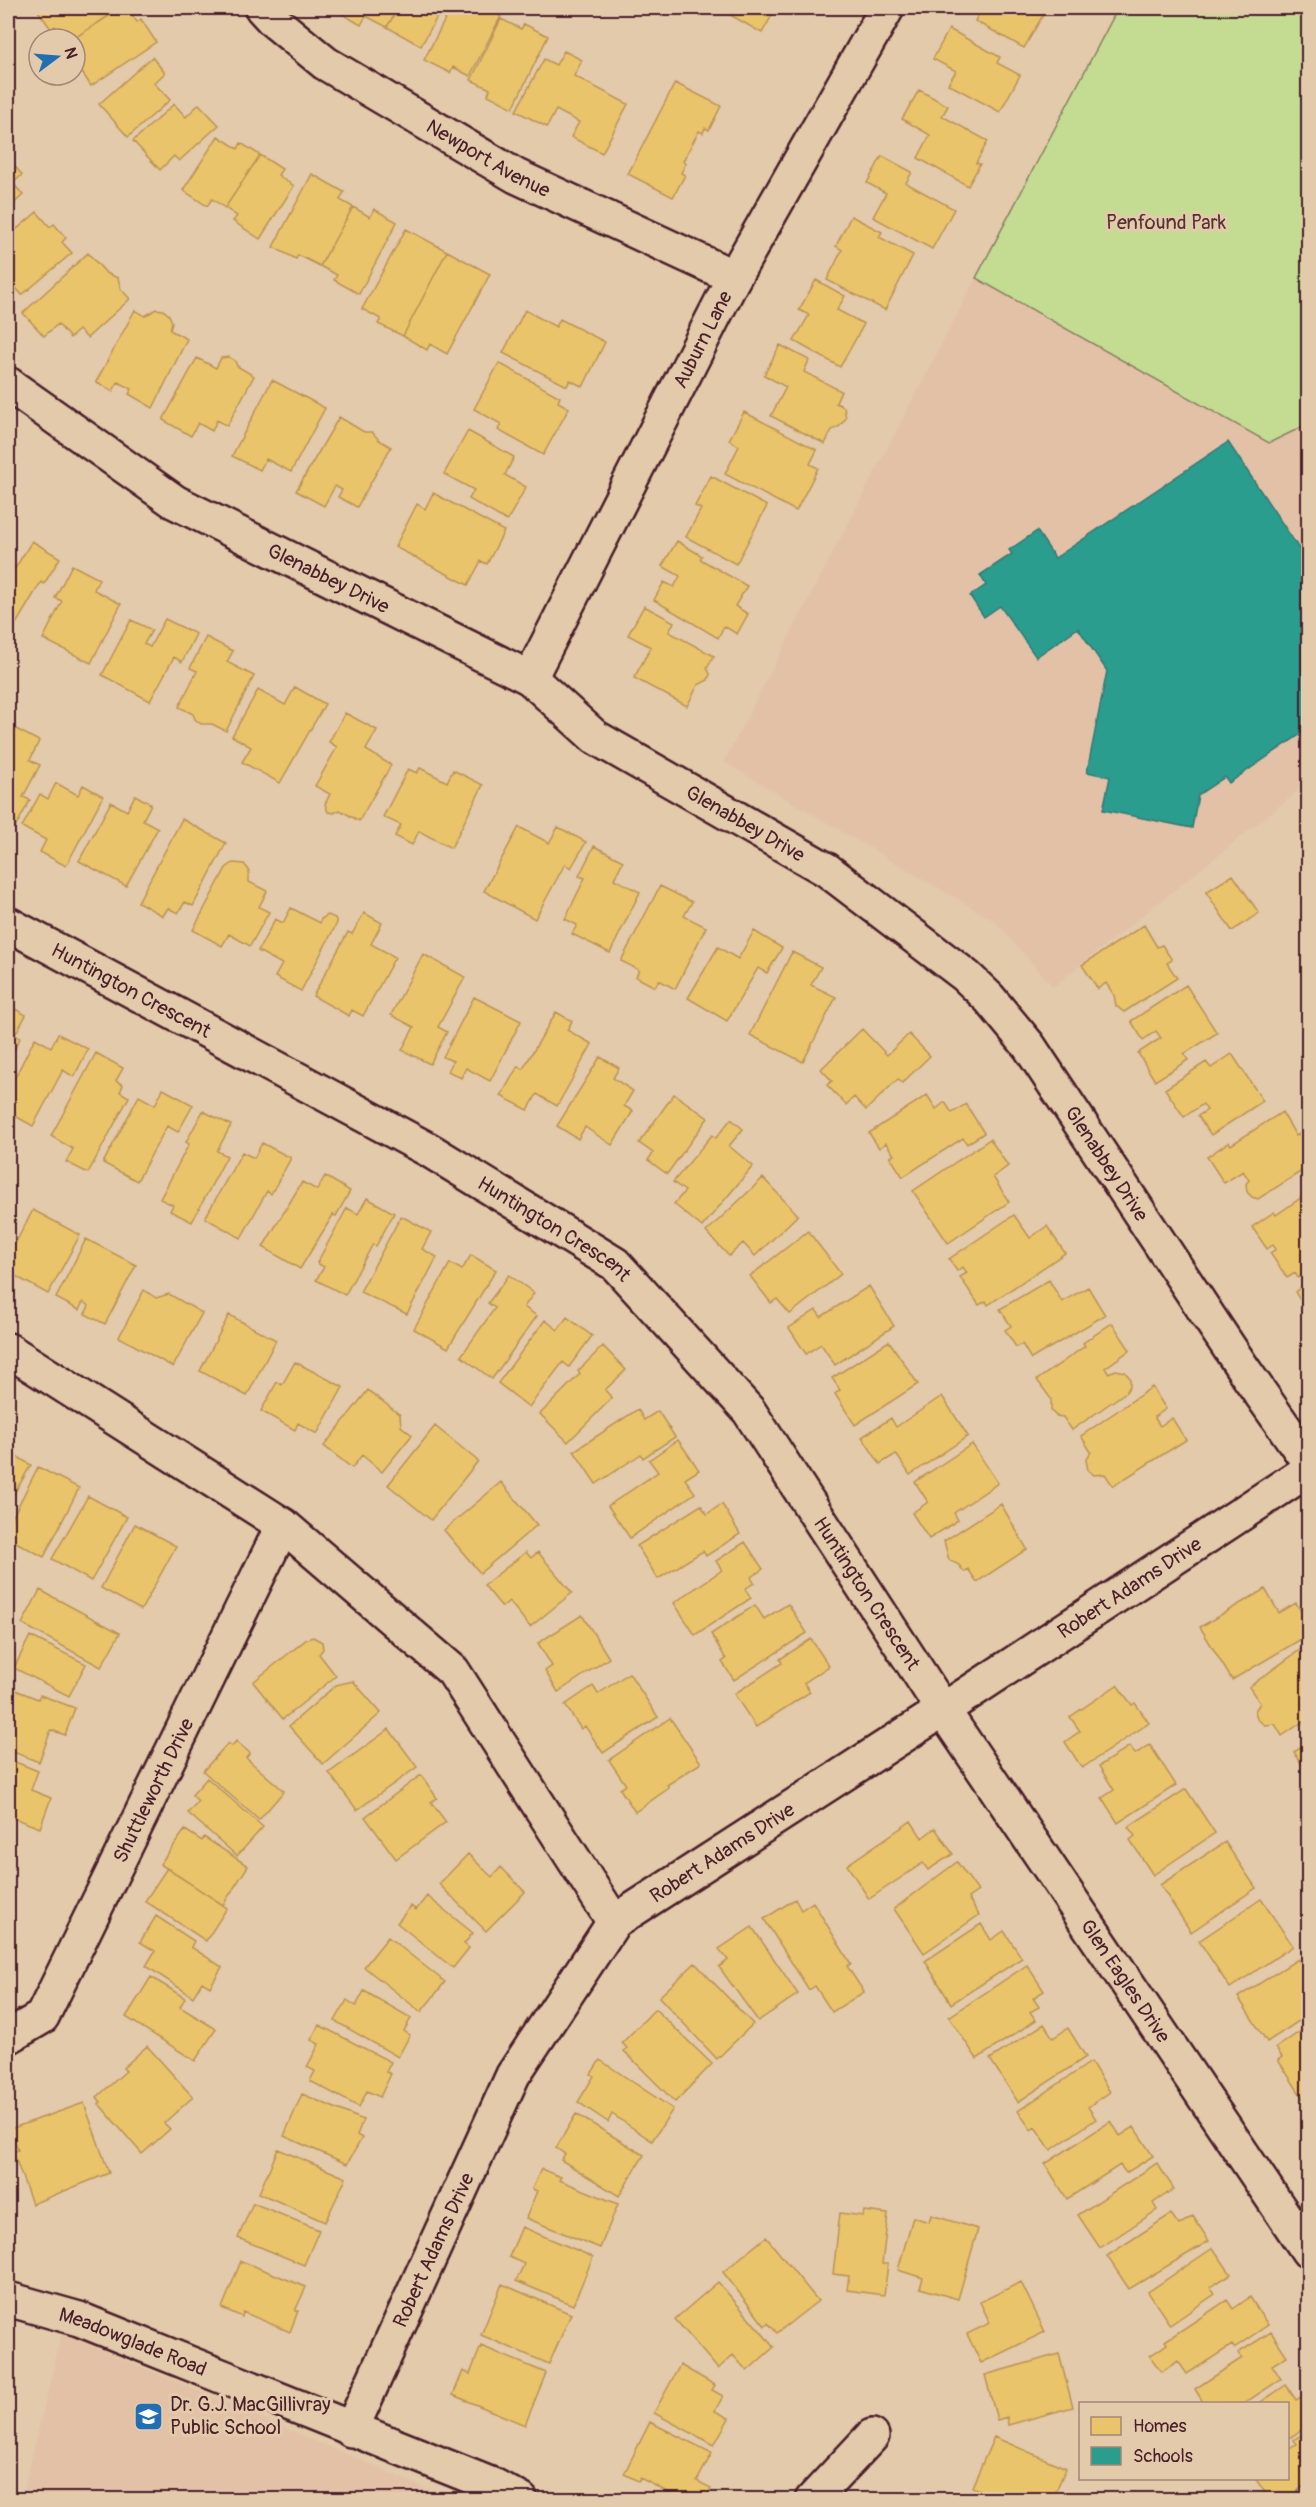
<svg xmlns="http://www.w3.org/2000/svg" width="1316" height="2507" font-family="Pangolin,sans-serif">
	<rect width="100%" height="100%" fill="#e2caaa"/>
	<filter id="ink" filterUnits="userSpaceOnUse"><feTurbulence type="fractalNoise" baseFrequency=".0167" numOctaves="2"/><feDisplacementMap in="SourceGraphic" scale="12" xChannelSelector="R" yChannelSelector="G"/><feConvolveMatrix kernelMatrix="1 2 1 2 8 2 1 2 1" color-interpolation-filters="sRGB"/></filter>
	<g filter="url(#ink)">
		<path fill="#e3c1a7" d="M976 278 1268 443 1300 428 1308 421V783L1053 987 995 921 724 762Z
			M62 2333 451 2499H22Z"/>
		<path fill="#c3dc92" stroke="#867e5e" stroke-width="1.5" d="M1118 8H1308V421L1300 428 1269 443 976 278Z"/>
		<path fill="#e9c46a" stroke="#b99257" stroke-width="1.5" d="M36 8H121L73 39H64L55 26 51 29Z
			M121 8H127L137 22 141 19 156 42 91 86 75 62 73 39Z
			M345 8H398L387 27 366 16 361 25 342 14Z
			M398 8H442L421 46 387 27Z
			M451 8H485L501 16 470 76 453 67 450 73 424 60Z
			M718 8H776L762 33Z
			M982 8H1047L1024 48 975 21Z
			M501 19 521 29 524 24 548 36 513 108 488 95 490 89 471 80Z
			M949 29 1000 57 997 63 1020 75 1000 112 948 84 956 71 933 59Z
			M564 51 582 60 574 76 628 104 602 153 571 137 579 122 556 110 547 127 516 111 544 59 556 65Z
			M152 57 165 73 154 83 170 100 128 137 99 104Z
			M675 83 721 106 709 130 705 128 703 133 699 131 683 161 686 163 681 173 685 175 673 197 628 174Z
			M919 90 948 106 942 116 988 141 976 163 980 164 968 186 918 158 930 135 902 119Z
			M174 104 186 117 199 104 219 125 179 161 174 156 160 170 133 141Z
			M218 136 238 149 241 143 260 155 225 208 212 199 207 206 183 190Z
			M260 155 282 169 278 175 294 186 260 239 233 221 237 216 225 208Z
			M882 156 912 172 906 183 954 209 932 249 873 217 886 193 867 183Z
			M8 158 22 175 13 183 23 195 8 209Z
			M312 174 344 192 340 200 353 207 320 266 298 255 296 259 273 247Z
			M353 207 370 217 374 209 397 222 359 294 334 280 337 275 320 266Z
			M37 212 50 227 54 224 66 238 62 242 72 253 22 295 9 280 12 277 8 272V229L11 234Z
			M851 216 882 232 879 237 913 255 885 310 827 280 842 250 836 246Z
			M406 229 447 251 403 336 378 324 381 319 362 309Z
			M447 251 490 274 447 354 430 344 427 350 403 336Z
			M88 253 106 273 118 278 121 289 130 299 87 338 79 330 70 338 58 324 44 336 23 313Z
			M816 280 845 296 837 310 864 324 840 367 794 341 809 315 799 310Z
			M156 309 163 310 169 315 172 322 170 330 187 339 153 408 129 394 132 389 118 382 113 391 96 382 135 310 145 316Z
			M525 310 556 327 560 319 605 342 583 387 570 380 567 386 503 353Z
			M780 345 809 360 804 372 841 391 836 403 844 407 846 418 840 426 832 430 825 444 771 416 786 387 764 375Z
			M229 357 235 361 237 366 254 376 227 426 217 420 212 431 198 423 191 436 163 420 197 358 216 368 221 358Z
			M499 363 560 397 558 402 569 408 543 455 498 430 501 424 474 409Z
			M272 380 325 408 291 472 266 459 260 470 232 456Z
			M744 412 817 450 810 464 818 468 796 511 725 474 739 446 729 440Z
			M339 417 364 432H372L379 440 391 447 357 507 338 497 342 490 335 486 324 506 296 491Z
			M468 431 514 457 505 475 526 487 507 521 469 499 474 490 444 474Z
			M711 476 767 506 736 564 686 537 701 509 695 506Z
			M433 493 504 531 487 564 481 561 468 585 395 547 417 504 425 509Z
			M32 541 60 558 44 584 41 582 10 634 8 633V566L14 570Z
			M677 541 702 556 700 559 747 586 735 606 748 614 737 634 724 626 718 638 654 600 664 582 674 587 680 576 662 566Z
			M72 565 99 579 94 590 121 604 91 663 43 639 62 601 55 598Z
			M644 606 674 622 669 632 714 656 707 668 710 674 708 680 698 685 687 706 634 678 651 647 628 635Z
			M165 619 196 634 182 662 174 657 150 701 102 675 131 620 152 630 144 644 150 647Z
			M206 637 233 651 227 662 254 676 226 731 212 724H201L195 719 193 714 179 707 197 671 190 668Z
			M295 687 325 704 280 783 242 762 251 747 232 736 258 690 285 705Z
			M345 713 377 730 366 750 391 765 359 821 340 810 334 813 328 812 325 804 330 794 315 786 337 747 329 742Z
			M16 729 39 741 30 760 40 765 23 797 30 800 14 830 8 826V745Z
			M420 768 447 782 453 770 483 785 451 848 419 831 412 845 395 836 401 825 383 817 408 769 417 773Z
			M56 783 78 795 83 785 103 796 66 866 40 852 46 840 22 827 40 794 48 799Z
			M135 795 151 804 143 820 158 828 126 886 79 861 111 802 127 811Z
			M182 819 226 843 193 906 185 902 178 913 168 908 163 916 138 902Z
			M519 827 549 843 558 827 586 842 571 868 565 864 535 919 484 891Z
			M594 846 623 861 614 879 640 892 610 953 572 934 577 925 565 919 585 878 579 876Z
			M233 863 244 864 249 870V882L267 891 259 907 269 912 250 946 229 934 222 946 193 930 226 868Z
			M1233 875 1259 913 1232 931 1206 892Z
			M660 886 692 902 684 916 706 927 675 989 659 980 655 987 636 977 639 970 621 961Z
			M291 908 320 923 321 919 328 915 335 918 337 923 301 991 275 977 282 964 258 951 275 919 283 923Z
			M364 913 382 923 371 944 395 957 363 1016 352 1010 349 1016 313 996 348 932 352 934Z
			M1144 925 1157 947 1162 945 1172 960 1167 963 1177 978 1124 1012 1116 1006 1114 995 1106 983 1098 989 1082 965Z
			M754 931 782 948 767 973 758 968 727 1021 688 998 718 947 738 959Z
			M792 952 821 967 811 985 836 997 803 1062 750 1035Z
			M423 954 465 977 438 1027 447 1032 430 1064 402 1050 414 1027 391 1015Z
			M1186 985 1217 1033 1184 1054 1188 1060 1155 1081 1138 1053 1161 1038 1156 1031 1143 1040 1131 1021Z
			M474 997 521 1021 490 1081 466 1068 461 1078 448 1071 453 1061 443 1057Z
			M8 1005 26 1015 15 1035 20 1038 8 1062Z
			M556 1012 572 1021 567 1030 592 1044 557 1106 537 1094 528 1110 501 1096 518 1066 523 1069Z
			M862 1029 887 1055 909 1034 930 1056 902 1083 898 1079 866 1110 854 1097 846 1105 827 1085 832 1081 821 1069Z
			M58 1034 88 1049 74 1077 63 1070 33 1126 8 1112V1091L35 1038 51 1047Z
			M96 1053 123 1068 116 1081 123 1085 120 1092 129 1097 88 1173 66 1162 73 1149 51 1136Z
			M1232 1054 1263 1101 1211 1135 1198 1116 1207 1110 1203 1104 1184 1117 1165 1089 1206 1062 1211 1068Z
			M600 1057 619 1068 613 1078 633 1091 624 1106 633 1111 612 1145 585 1127 578 1139 557 1126Z
			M163 1089 193 1105 178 1132 167 1126 137 1181 103 1163 139 1096 155 1105Z
			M674 1094 708 1118 667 1174 648 1160 653 1153 639 1143Z
			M927 1095 936 1109 945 1102 952 1113 966 1104 984 1133 967 1144 963 1138 903 1177 890 1157 894 1155 886 1143 879 1148 869 1133Z
			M203 1111 231 1125 217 1151 227 1156 192 1222 170 1211 173 1205 160 1199 189 1144 186 1142Z
			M1282 1112 1296 1136 1301 1133 1308 1146 1304 1149 1308 1155V1167L1258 1199 1252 1197 1247 1192 1246 1184 1249 1180 1243 1171 1224 1183 1207 1157 1229 1142 1231 1145Z
			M731 1119 743 1129 729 1146 753 1166 702 1227 674 1204 685 1191 673 1182 712 1135 716 1138Z
			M990 1139 1008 1166 993 1177 1009 1202 948 1243 913 1191Z
			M262 1143 291 1158 271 1194 267 1191 241 1238 205 1218 242 1152 254 1158Z
			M325 1176 350 1191 336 1216 333 1215 300 1269 263 1247 302 1182 317 1190Z
			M763 1178 798 1215 755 1256 743 1243 729 1256 706 1232Z
			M1308 1193V1270L1298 1278 1295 1273 1287 1278 1270 1253 1276 1249 1273 1245 1267 1249 1252 1227 1274 1212 1276 1215Z
			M367 1198 394 1213 376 1246 373 1244 345 1295 316 1280 324 1267 317 1263 347 1208 358 1214Z
			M33 1210 80 1235 48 1294 8 1272V1257Z
			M1014 1215 1030 1238 1047 1226 1065 1253 988 1305 986 1301 979 1305 960 1277 967 1273 963 1267 957 1271 949 1259Z
			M401 1216 431 1232 422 1249 437 1257 407 1314 360 1292Z
			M808 1231 841 1274 790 1314 777 1299 771 1303 750 1276Z
			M86 1239 136 1265 105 1324 85 1314 89 1306 83 1302 79 1310 56 1298Z
			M471 1255 496 1270 448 1348 414 1329 450 1263 462 1270Z
			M509 1275 534 1293 524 1307 537 1316 492 1379 461 1356 495 1308 488 1303Z
			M1049 1280 1062 1302 1088 1287 1105 1315 1031 1359 1022 1344 1016 1347 1005 1330 1011 1326 1000 1309Z
			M1308 1282V1313L1295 1292Z
			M869 1286 894 1326 835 1365 821 1344 806 1354 789 1328 816 1310 821 1317Z
			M144 1290 156 1298 169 1294 202 1313 173 1367 119 1337Z
			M229 1315 276 1340 247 1396 200 1371Z
			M567 1317 592 1336 569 1367 563 1362 529 1407 498 1383 545 1320 558 1330Z
			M1112 1323 1130 1350 1105 1368 1108 1373 1116 1370 1125 1372 1130 1378V1386L1126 1392 1072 1430 1063 1417 1056 1416 1051 1411V1399L1037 1380 1085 1346 1083 1343Z
			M889 1341 918 1384 855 1425 835 1394 840 1390 832 1378Z
			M603 1346 626 1370 605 1390 612 1398 568 1442 540 1414 580 1374 578 1371Z
			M295 1362 343 1387 317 1434 298 1423 295 1430 261 1411 277 1382 282 1385Z
			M1152 1387 1166 1409 1154 1417 1160 1426 1172 1418 1186 1440 1113 1486 1105 1474 1094 1475 1088 1470 1086 1460 1091 1452 1081 1436Z
			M368 1390 400 1415 401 1426 412 1435 382 1472 362 1455 352 1468 324 1446Z
			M942 1396 968 1436 910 1475 896 1454 880 1464 862 1437 891 1418 896 1427Z
			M638 1409 644 1420 658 1411 675 1437 643 1458 641 1454 596 1484 574 1451Z
			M435 1426 478 1461 431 1520 388 1485Z
			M678 1440 699 1470 685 1479 695 1493 630 1538 608 1506 658 1472 649 1460Z
			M972 1444 998 1483 954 1513 958 1520 929 1539 912 1513 928 1502 915 1482Z
			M8 1451 31 1465 8 1504Z
			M38 1467 79 1488 44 1557 8 1538V1526Z
			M501 1482 537 1525 480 1573 444 1530Z
			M88 1496 127 1517 91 1581 52 1559Z
			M722 1504 740 1534 706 1556 703 1551 658 1579 637 1546 701 1505 707 1514Z
			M1001 1504 1027 1549 977 1582 968 1569 964 1572 959 1565 949 1560 944 1541Z
			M135 1524 176 1546 141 1610 101 1588Z
			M745 1542 763 1569 751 1577 754 1583 745 1589 751 1598 695 1635 674 1603 722 1570 716 1561Z
			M526 1552 531 1558 538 1552 572 1593 530 1627 509 1601 502 1607 484 1585Z
			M1265 1589 1279 1613 1296 1603 1308 1623V1635L1232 1680 1200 1627Z
			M40 1590 120 1633 101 1667 22 1624Z
			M788 1604 807 1633 734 1680 722 1662 726 1659 711 1634 755 1605 764 1619Z
			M582 1615 609 1658 558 1692 545 1671 552 1666 538 1643Z
			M30 1636 86 1664 69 1696 14 1668Z
			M313 1637 322 1642 323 1649 319 1654 336 1676 283 1719 253 1682 307 1639Z
			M811 1639 829 1666 804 1683 810 1692 756 1727 734 1694 782 1663 780 1659Z
			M1308 1644V1718L1282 1736 1275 1724 1265 1725 1257 1719 1255 1711 1260 1703 1249 1687Z
			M629 1673 658 1717 603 1753 585 1726 581 1729 565 1705 593 1686 598 1694Z
			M353 1681 381 1713 323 1764 289 1726 336 1685Z
			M1117 1685 1132 1705 1135 1703 1149 1723 1082 1768 1065 1742 1080 1731 1070 1717Z
			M8 1687 38 1699 40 1695 75 1708 65 1735 51 1730 39 1762 8 1750Z
			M670 1718 701 1763 667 1785 669 1788 635 1812 620 1789 626 1785 609 1760Z
			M389 1729 417 1767 357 1810 329 1773Z
			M236 1741 250 1753 246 1758 284 1791 259 1820 203 1771 228 1743 232 1746Z
			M1308 1743V1785L1303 1779V1766L1294 1752Z
			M1150 1745 1176 1785 1118 1823 1102 1798 1114 1790 1099 1766 1130 1746 1135 1754Z
			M8 1759 38 1771 31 1790 51 1798 40 1828 8 1816Z
			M421 1775 437 1798 431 1802 446 1822 396 1859 365 1817Z
			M207 1778 263 1827 237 1856 188 1813 198 1801 192 1795Z
			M1186 1789 1215 1833 1153 1875 1130 1840 1135 1836 1128 1827Z
			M911 1821 922 1838 935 1828 953 1854 928 1870 923 1863 869 1899 847 1865Z
			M185 1830 202 1841 204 1837 248 1866 223 1905 160 1864Z
			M1225 1842 1256 1888 1191 1932 1160 1885Z
			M468 1854 492 1877 501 1867 525 1892 486 1931 439 1884Z
			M957 1862 978 1891 968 1898 979 1915 924 1953 894 1909Z
			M167 1868 227 1908 206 1941 145 1901Z
			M427 1896 473 1933 464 1944 469 1948 453 1968 397 1923 411 1906 416 1910Z
			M795 1899 801 1910 813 1902 851 1964 847 1966 864 1992 832 2012 815 1986 809 1990 764 1919Z
			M1261 1899 1293 1946 1230 1988 1199 1941Z
			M156 1916 194 1941 191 1947 222 1967 210 1987 202 1982 193 1997 146 1966 155 1951 140 1942Z
			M981 1924 991 1940 1004 1931 1022 1958 951 2004 925 1961Z
			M752 1927 798 1994 758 2021 719 1967 728 1960 719 1949Z
			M388 1937 445 1982 421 2012 364 1967Z
			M1298 1959 1308 1975V2015L1267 2042 1238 1997Z
			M695 1963 753 2024 717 2059 659 1997Z
			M1027 1965 1044 1991 1033 1998 1039 2007 1030 2012 1036 2020 977 2059 949 2017Z
			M151 1977 185 1998 180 2007 216 2029 195 2061 126 2017Z
			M364 1991 411 2018 404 2031 410 2035 398 2057 335 2021 347 2000 356 2006Z
			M655 2009 712 2064 675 2102 624 2051 627 2048 622 2043Z
			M1044 2024 1053 2038 1068 2028 1086 2057 1018 2102 990 2059Z
			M319 2025 391 2062 386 2072 391 2074 380 2097 367 2091 359 2107 310 2081 315 2071 307 2067 319 2044 311 2040Z
			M1308 2026V2097L1304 2100 1278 2060 1282 2057 1276 2048Z
			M147 2046 193 2097 164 2123 170 2129 142 2154 99 2104 101 2102 97 2097 126 2071 123 2068Z
			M600 2060 673 2109 652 2141 612 2114 608 2122 578 2102 594 2076 591 2074Z
			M1091 2062 1110 2092 1088 2107 1096 2119 1051 2150 1035 2127 1031 2130 1018 2111Z
			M302 2094 363 2120 357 2135 362 2138 347 2164 284 2136Z
			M84 2103 109 2173 32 2204 13 2152 18 2150 10 2129Z
			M576 2114 644 2155 619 2196 561 2160 565 2154 556 2148Z
			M1111 2121 1120 2136 1134 2127 1153 2156 1126 2173 1120 2165 1067 2199 1045 2164Z
			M278 2149 346 2178 325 2222 259 2193Z
			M1157 2163 1174 2189 1153 2203 1157 2210 1100 2248 1078 2215Z
			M541 2169 561 2177 559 2180 618 2204 600 2248 526 2218 537 2191 532 2189Z
			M253 2203 319 2230 304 2265 238 2238Z
			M864 2211 888 2214 882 2264H888L884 2295 847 2290 849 2276 833 2274 840 2213 863 2216Z
			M1171 2214 1179 2225 1193 2216 1209 2241 1129 2289 1107 2256Z
			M931 2215 978 2229 958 2299 920 2288 923 2278 898 2270 913 2217 929 2222Z
			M522 2227 593 2257 573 2305 516 2281 524 2264 509 2257Z
			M766 2237 818 2301 777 2333 768 2323 765 2326 723 2272Z
			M1213 2248 1231 2274 1210 2287 1215 2294 1170 2325 1148 2292Z
			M241 2261 306 2287 295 2311H298L290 2332 243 2312 242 2317 222 2308Z
			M718 2282 774 2347 747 2371 733 2355 718 2369 675 2319Z
			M1021 2282 1045 2332 981 2363 967 2334 990 2323 980 2302Z
			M502 2284 571 2314 549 2364 481 2335Z
			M1250 2297 1268 2325 1234 2348 1232 2345 1187 2374 1178 2361 1161 2372 1150 2356 1167 2344 1165 2341 1227 2300 1233 2309Z
			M1271 2332 1287 2356 1272 2365 1281 2379 1243 2404H1204L1195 2389 1242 2358 1238 2353Z
			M481 2346 546 2373 525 2425 453 2395 463 2371 470 2374Z
			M1059 2354 1073 2407 1008 2425 1007 2417 997 2420 985 2375Z
			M680 2365 715 2385 712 2390 723 2396 715 2411 729 2418 714 2445 654 2413Z
			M1286 2385 1296 2400 1308 2393V2425L1288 2439V2404H1258Z
			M650 2422 712 2453 697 2481 711 2488 705 2500H683L640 2478 638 2481 624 2474Z
			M1308 2430V2483L1285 2500H1270L1255 2478H1288V2450L1297 2444 1294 2440Z
			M994 2437 1066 2468 1052 2500H1000L972 2487Z"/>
		<path fill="#2a9d8f" stroke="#347771" stroke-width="1.5" d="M1228 442 1308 562V729L1229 783 1225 777 1198 795 1192 828 1103 810 1110 777 1087 772 1107 671 1078 628 1036 657 1000 606 984 617 970 596 986 585 980 575 1012 554 1009 550 1037 531 1055 558Z"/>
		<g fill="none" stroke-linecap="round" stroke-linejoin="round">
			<defs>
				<g id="minor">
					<path id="s1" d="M262 8 274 21 325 63 516 176 734 277"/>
					<path id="s2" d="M8 384 175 502 530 678 595 737 827 870 966 976 989 998 1029 1046 1244 1370 1308 1461"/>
					<path id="s3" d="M530 678 734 277 887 8"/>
					<path id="s4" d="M8 924 429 1150 615 1264 749 1411 943 1710 1308 2251"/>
					<path d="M8 1350 283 1525 453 1671 614 1922"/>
					<path id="s5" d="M8 2037 42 2017 283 1525"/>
					<path id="s6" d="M8 2299 79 2319 495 2486 521 2500"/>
					<path id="s7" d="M351 2430 513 2075 614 1922 943 1710 1308 1470"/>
					<path d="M812 2500 872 2436"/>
				</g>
			</defs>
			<use href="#minor" stroke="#4a1f2b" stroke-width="38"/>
			<use href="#minor" stroke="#e2caaa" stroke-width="33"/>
		</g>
	</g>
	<defs>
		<symbol id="school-square" viewBox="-11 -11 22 22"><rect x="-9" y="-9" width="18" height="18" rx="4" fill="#1f6fb2" stroke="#e2caaa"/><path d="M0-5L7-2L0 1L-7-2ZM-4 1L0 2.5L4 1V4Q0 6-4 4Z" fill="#fff"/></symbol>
	</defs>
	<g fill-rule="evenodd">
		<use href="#school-square" x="132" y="2400" width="33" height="33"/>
	</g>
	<g text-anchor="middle" stroke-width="6" stroke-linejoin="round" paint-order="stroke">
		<g font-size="20" fill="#4a1f2b" stroke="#e2caaa">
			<text dy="7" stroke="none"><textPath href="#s1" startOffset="273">Newport Avenue</textPath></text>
			<text dy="7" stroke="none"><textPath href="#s3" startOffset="380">Auburn Lane</textPath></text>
			<text dy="7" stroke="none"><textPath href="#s2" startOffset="376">Glenabbey Drive</textPath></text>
			<text dy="7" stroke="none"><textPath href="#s2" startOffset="862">Glenabbey Drive</textPath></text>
			<text dy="7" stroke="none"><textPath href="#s4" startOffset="140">Huntington Crescent</textPath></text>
			<text dy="7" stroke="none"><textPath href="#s2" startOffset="1366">Glenabbey Drive</textPath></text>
			<text dy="7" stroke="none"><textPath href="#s4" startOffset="626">Huntington Crescent</textPath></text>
			<text dy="7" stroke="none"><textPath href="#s7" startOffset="1188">Robert Adams Drive</textPath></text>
			<text dy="7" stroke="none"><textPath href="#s4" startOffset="1112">Huntington Crescent</textPath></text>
			<text dy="7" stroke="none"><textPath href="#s5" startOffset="292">Shuttleworth Drive</textPath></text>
			<text dy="7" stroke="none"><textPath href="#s7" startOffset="702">Robert Adams Drive</textPath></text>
			<text dy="7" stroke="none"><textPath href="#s4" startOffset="1578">Glen Eagles Drive</textPath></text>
			<text dy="7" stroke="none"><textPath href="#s7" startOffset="198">Robert Adams Drive</textPath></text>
			<text dy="7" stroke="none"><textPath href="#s6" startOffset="132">Meadowglade Road</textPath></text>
		</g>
		<g font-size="20" fill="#563235" stroke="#e2caaa">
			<text x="1166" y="229">Penfound Park</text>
		</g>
		<g font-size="20" fill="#4a1f2b" stroke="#e2caaa" text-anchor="start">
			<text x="170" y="2411">Dr. G.J. MacGillivray<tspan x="170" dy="23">Public School</tspan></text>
		</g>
	</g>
	<rect width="1316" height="2507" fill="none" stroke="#e2caaa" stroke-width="30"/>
	<rect x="15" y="15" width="1286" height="2477" fill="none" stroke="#4a1f2b" stroke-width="2" filter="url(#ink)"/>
	<rect x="1079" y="2402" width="210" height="78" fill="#e2caaa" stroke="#a58677" stroke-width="1.5"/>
	<rect x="1091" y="2417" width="30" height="18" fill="#e9c46a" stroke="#a58677" stroke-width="1.5"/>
	<text x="1133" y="2432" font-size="18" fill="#4a1f2b">Homes</text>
	<rect x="1091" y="2447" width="30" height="18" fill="#2a9d8f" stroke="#a58677" stroke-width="1.5"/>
	<text x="1133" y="2462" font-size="18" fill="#4a1f2b">Schools</text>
	<g transform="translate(57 57) rotate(74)"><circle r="28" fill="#e2caaa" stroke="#a58677" stroke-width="1.5"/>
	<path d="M0-4.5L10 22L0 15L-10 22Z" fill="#1f6fb2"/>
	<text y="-9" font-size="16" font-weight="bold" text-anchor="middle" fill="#4a1f2b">N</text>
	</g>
</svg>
